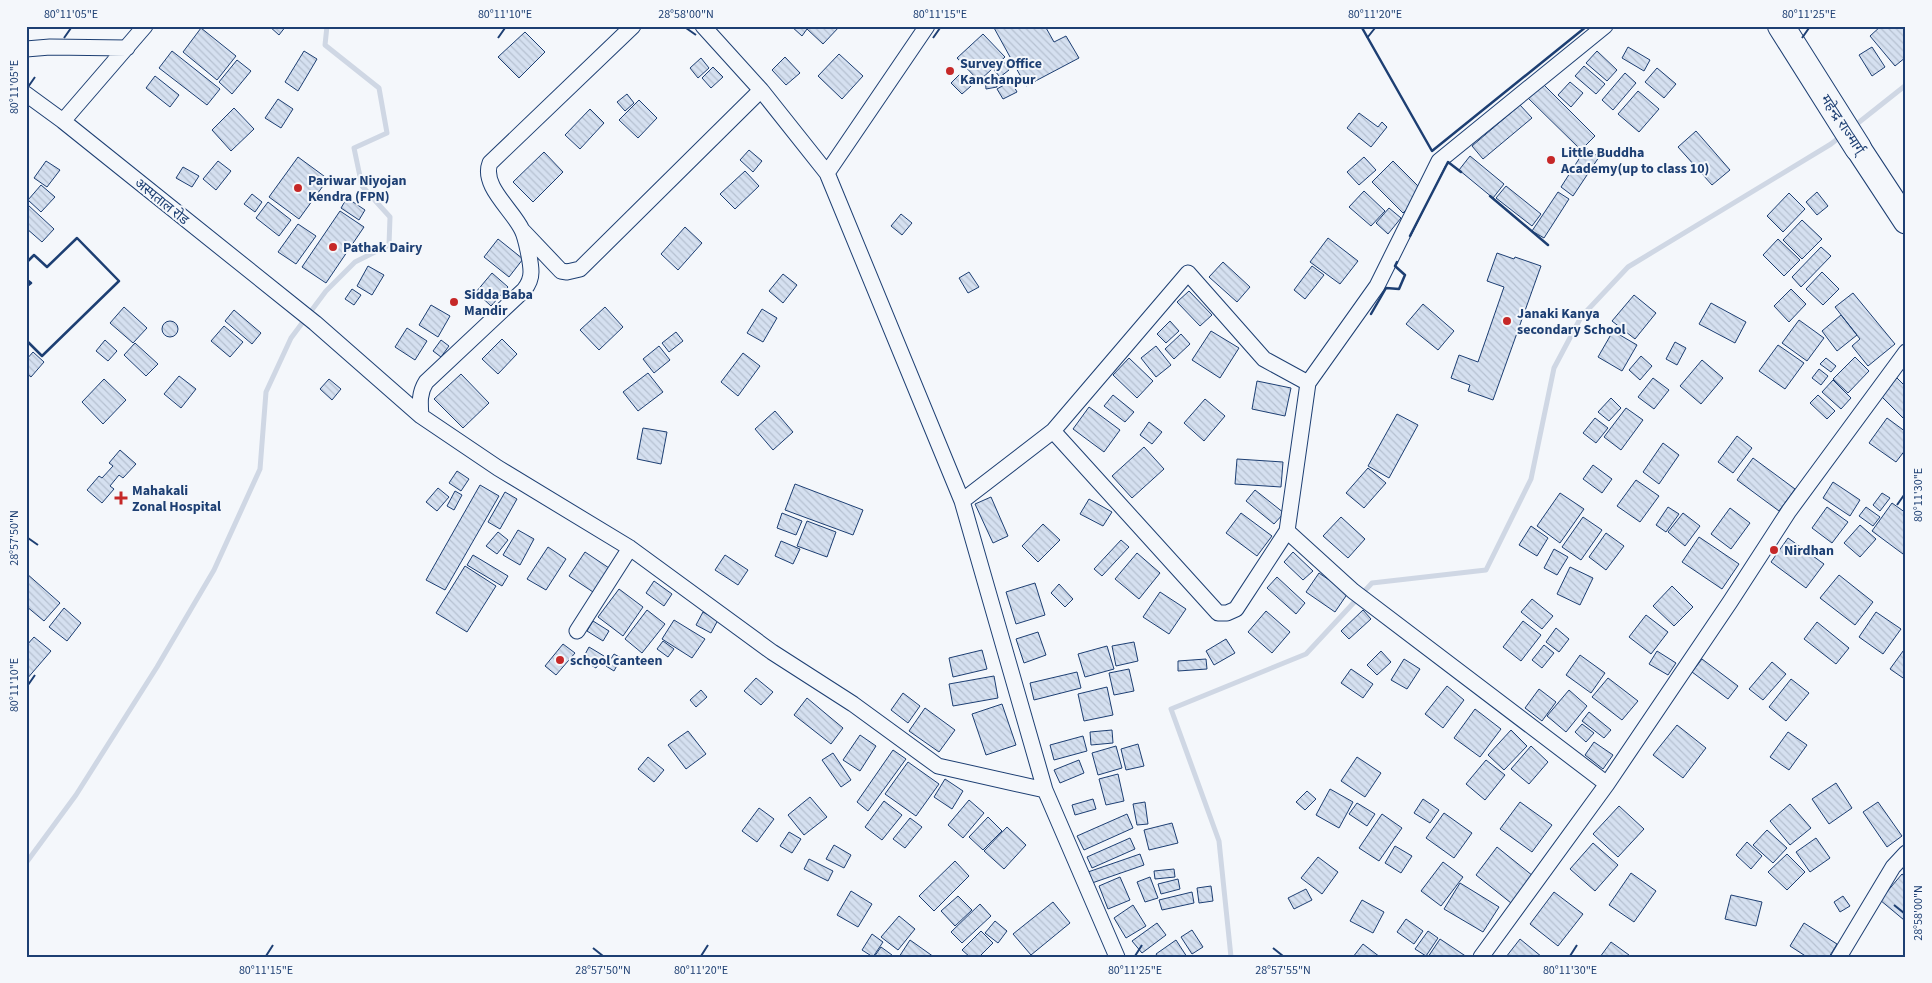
<svg xmlns="http://www.w3.org/2000/svg" width="1932" height="983" font-family="'Source Sans 3','Noto Sans Devanagari',sans-serif">
	<defs>
		<pattern id="building-back-hatch" width="6" height="6" patternUnits="userSpaceOnUse" patternTransform="scale(1.25)"><rect width="6" height="6" fill="#d5e0f0"/><path d="M-1 5l2 2M0 0l6 6M5-1l2 2" fill="none" stroke="#b6c1d1"/></pattern>
	</defs>
	<rect width="100%" height="100%" fill="#f4f7fb"/>
	<g fill="none" stroke-linecap="round" stroke-linejoin="round">
		<path stroke="#cfd7e4" stroke-width="5" d="M1853 127 1906 85
			M26 863 76 795 157 667 214 570 260 469 266 392 291 338 326 291 355 262 389 245 390 217 362 186 354 148 387 133 379 88 325 45 327 26
			M1231 957 1219 841 1171 709 1306 654 1372 583 1486 570 1531 479 1554 368 1581 317 1628 267 1831 144 1841 136"/>
	</g>
	<path fill="url(#building-back-hatch)" stroke="#1d3f73" d="M269 26H286L279 35Z
		M791 26H840L823 44 807 29 802 36Z
		M993 26H1045L1054 42 1066 36 1079 58 1026 86Z
		M1881 26H1906V57L1895 66 1870 36Z
		M201 28 236 56 217 80 183 52Z
		M525 32 545 52 519 78 498 57Z
		M983 34 1005 57 979 81 957 58Z
		M1628 47 1650 60 1644 71 1622 58Z
		M1872 47 1885 67 1872 76 1859 55Z
		M172 51 220 89 207 105 159 68Z
		M304 51 317 59 298 91 285 82Z
		M1597 51 1617 70 1607 81 1586 63Z
		M839 54 863 76 842 99 818 76Z
		M785 57 800 73 786 85 772 70Z
		M701 58 709 68 698 78 690 68Z
		M237 60 251 71 232 94 219 82Z
		M1004 62 1009 70 1000 77 994 70Z
		M1584 66 1605 84 1596 94 1575 76Z
		M713 67 723 77 711 88 702 78Z
		M1657 68 1676 84 1664 98 1645 82Z
		M1625 73 1636 83 1613 110 1602 100Z
		M960 74 971 86 962 94 951 83Z
		M155 76 179 95 170 107 146 88Z
		M996 78 997 87 986 89 985 79Z
		M1011 81 1017 92 1003 99 997 89Z
		M1570 82 1583 93 1571 107 1558 95Z
		M1542 83 1595 136 1581 150 1528 98Z
		M1638 91 1659 109 1639 132 1618 114Z
		M627 94 634 103 625 111 617 102Z
		M278 99 293 109 281 128 265 118Z
		M639 100 657 118 638 138 619 120Z
		M1520 105 1532 118 1483 159 1472 146Z
		M234 108 254 129 231 151 212 130Z
		M590 109 604 123 580 149 565 135Z
		M1359 113 1378 127 1382 122 1387 127 1371 147 1347 128Z
		M1696 131 1730 170 1712 185 1678 147Z
		M1586 148 1599 157 1573 196 1561 187Z
		M749 150 762 161 753 172 740 160Z
		M544 152 563 172 533 202 513 182Z
		M1470 156 1504 184 1493 198 1459 170Z
		M298 157 328 179 299 219 269 197Z
		M1364 157 1376 170 1359 185 1347 172Z
		M46 161 60 170 47 187 34 178Z
		M218 161 231 171 216 190 203 179Z
		M1393 161 1424 192 1403 213 1372 182Z
		M183 167 199 176 192 187 176 178Z
		M745 171 759 186 735 209 720 194Z
		M41 185 55 197 41 212 28 200Z
		M1506 186 1541 214 1532 226 1496 198Z
		M1364 191 1385 211 1371 226 1349 207Z
		M1558 192 1569 199 1544 238 1532 231Z
		M1817 192 1828 206 1817 215 1806 202Z
		M1789 193 1805 209 1783 232 1767 216Z
		M252 194 262 202 255 212 244 204Z
		M347 198 365 210 359 220 341 208Z
		M268 202 291 220 279 236 256 218Z
		M28 205 54 229 42 242 26 228V207Z
		M1389 208 1401 218 1388 234 1376 223Z
		M340 211 364 227 326 283 302 267Z
		M901 214 912 223 902 235 891 226Z
		M1802 220 1822 239 1802 259 1783 240Z
		M298 224 316 236 296 264 278 252Z
		M685 227 702 243 678 270 661 254Z
		M1328 238 1358 261 1340 284 1310 262Z
		M498 239 523 259 509 277 484 257Z
		M1778 239 1800 260 1784 276 1763 255Z
		M1821 247 1831 256 1801 287 1792 277Z
		M1497 253 1514 259 1515 257 1541 266 1493 400 1468 391 1470 385 1451 378 1459 355 1478 362 1504 287 1487 281Z
		M1223 262 1250 287 1237 302 1209 277Z
		M368 266 384 275 372 295 357 286Z
		M1312 266 1324 275 1305 299 1294 290Z
		M969 272 979 287 968 293 959 278Z
		M1822 272 1839 289 1823 305 1806 289Z
		M492 273 508 287 491 306 476 292Z
		M783 274 797 285 783 303 769 291Z
		M352 289 361 295 354 305 345 299Z
		M1791 289 1806 304 1789 322 1774 306Z
		M1189 291 1212 315 1200 326 1177 302Z
		M1853 293 1895 344 1868 366 1852 346 1860 339 1835 307Z
		M1634 295 1656 313 1635 339 1612 321Z
		M1711 303 1746 322 1735 343 1699 324Z
		M1423 304 1454 331 1438 350 1406 324Z
		M431 305 450 316 438 337 419 325Z
		M124 307 147 328 133 343 110 323Z
		M605 307 623 327 599 350 580 330Z
		M762 309 777 318 763 342 747 333Z
		M234 310 261 333 252 344 225 321Z
		M1841 315 1857 335 1837 351 1822 331Z
		M1799 320 1824 338 1807 361 1782 343Z
		M1170 321 1179 331 1166 343 1157 334Z
		M162 329a8 8 0 1 1 16 0a8 8 0 1 1-16 0Z
		M224 326 243 342 230 357 211 341Z
		M407 328 427 341 415 360 395 347Z
		M1211 331 1239 348 1220 378 1192 360Z
		M1613 331 1637 345 1622 371 1598 357Z
		M676 332 683 341 669 352 662 343Z
		M1181 334 1190 344 1174 359 1165 349Z
		M502 339 517 354 498 374 482 359Z
		M105 340 117 351 108 361 96 351Z
		M441 340 449 346 441 357 433 351Z
		M1675 342 1686 348 1677 365 1666 359Z
		M135 343 158 364 146 376 124 355Z
		M1778 345 1804 363 1785 389 1759 371Z
		M659 346 670 360 654 373 643 359Z
		M1156 346 1171 365 1156 377 1141 358Z
		M33 352 44 362 31 377 26 373V360Z
		M743 353 760 366 738 396 721 382Z
		M1641 356 1652 366 1640 380 1629 370Z
		M1855 357 1869 371 1848 393 1833 379Z
		M1129 358 1153 381 1137 398 1113 375Z
		M1826 358 1836 366 1831 372 1820 364Z
		M1702 360 1723 378 1701 404 1680 386Z
		M1819 369 1828 376 1821 385 1812 378Z
		M648 373 663 392 638 411 623 392Z
		M461 374 489 403 463 428 434 399Z
		M179 376 196 389 181 408 164 394Z
		M1653 378 1669 390 1654 409 1638 397Z
		M1897 378 1906 387V421L1880 395Z
		M104 379 126 400 103 424 82 402Z
		M329 379 341 389 332 400 320 389Z
		M1833 380 1851 398 1841 409 1822 392Z
		M1257 381 1291 388 1285 416 1252 409Z
		M1113 395 1134 412 1125 422 1104 406Z
		M1818 395 1835 411 1827 419 1810 403Z
		M1611 398 1621 408 1609 421 1598 412Z
		M1205 399 1225 416 1204 441 1184 423Z
		M1089 407 1120 430 1104 452 1073 429Z
		M1626 408 1643 420 1621 450 1604 437Z
		M775 411 793 432 773 450 755 429Z
		M1397 414 1418 425 1389 478 1368 466Z
		M1595 418 1608 428 1596 443 1583 433Z
		M1887 418 1906 432V449L1896 462 1869 443Z
		M1149 422 1162 432 1152 444 1140 435Z
		M643 428 667 432 661 464 637 459Z
		M1737 436 1752 448 1733 473 1718 462Z
		M1663 443 1679 455 1659 484 1643 472Z
		M1144 447 1164 469 1132 498 1112 476Z
		M120 450 136 464 123 478 119 475 110 486 114 489 102 503 87 490 99 476 102 478 113 466 109 463Z
		M1753 458 1795 489 1779 511 1737 480Z
		M1237 459 1283 462 1281 487 1235 484Z
		M1593 465 1612 479 1602 493 1583 479Z
		M1368 468 1386 483 1364 508 1346 493Z
		M457 471 469 479 461 491 449 483Z
		M1636 480 1659 496 1640 522 1617 506Z
		M1833 482 1860 500 1850 516 1823 498Z
		M795 484 863 510 853 535 785 510Z
		M480 485 499 496 445 590 426 580Z
		M438 488 449 497 437 511 426 502Z
		M1255 490 1284 513 1274 524 1246 501Z
		M455 491 462 495 454 510 447 506Z
		M505 492 517 499 500 529 488 522Z
		M1560 493 1584 509 1560 543 1537 526Z
		M1882 493 1890 498 1880 511 1873 505Z
		M991 497 1008 536 993 543 975 504Z
		M1089 499 1112 512 1103 526 1080 514Z
		M1892 503 1906 513V549L1903 554 1872 531Z
		M1668 507 1679 514 1666 532 1656 525Z
		M1827 507 1848 522 1832 543 1812 528Z
		M1866 507 1880 517 1873 526 1859 516Z
		M1730 508 1750 523 1731 549 1711 534Z
		M782 513 802 521 796 535 777 528Z
		M1241 513 1272 536 1257 556 1226 533Z
		M1683 513 1700 526 1685 546 1668 532Z
		M1341 517 1365 539 1348 558 1323 536Z
		M1583 517 1602 530 1581 560 1562 547Z
		M807 521 836 532 827 557 797 546Z
		M1043 524 1060 540 1038 562 1022 546Z
		M1860 525 1876 539 1860 557 1844 543Z
		M1531 526 1548 538 1537 556 1519 545Z
		M518 530 534 539 520 565 503 555Z
		M498 532 508 540 497 554 486 546Z
		M1606 533 1624 546 1606 570 1589 557Z
		M1699 537 1739 564 1722 589 1682 562Z
		M1788 538 1824 564 1806 588 1771 562Z
		M1121 540 1129 547 1102 576 1094 569Z
		M781 541 800 549 793 564 775 556Z
		M548 547 566 559 546 590 527 579Z
		M1554 549 1568 557 1557 575 1544 568Z
		M585 552 609 568 593 592 569 576Z
		M1293 552 1313 571 1303 580 1284 562Z
		M1137 553 1160 573 1139 599 1115 579Z
		M473 555 508 576 502 586 467 565Z
		M725 555 748 570 738 585 715 570Z
		M465 566 496 586 467 632 436 613Z
		M1570 567 1593 578 1580 605 1557 594Z
		M26 573 60 603 44 621 26 606Z
		M1319 573 1348 593 1335 612 1306 592Z
		M1839 575 1873 602 1855 625 1820 598Z
		M1277 577 1305 603 1296 614 1267 588Z
		M654 581 672 594 664 606 646 593Z
		M1035 583 1045 615 1016 624 1006 592Z
		M1059 584 1073 599 1065 607 1051 593Z
		M1672 586 1693 607 1674 626 1653 606Z
		M619 589 643 607 623 636 598 617Z
		M1160 592 1186 609 1169 634 1143 617Z
		M1532 599 1553 616 1542 629 1521 612Z
		M64 608 81 623 67 641 49 627Z
		M647 610 665 624 642 653 625 639Z
		M1363 610 1371 619 1349 639 1341 631Z
		M1266 611 1290 632 1272 653 1248 632Z
		M703 612 718 620 711 633 696 625Z
		M1876 612 1901 629 1883 654 1859 637Z
		M1646 615 1668 632 1651 654 1629 637Z
		M674 620 705 639 692 658 662 639Z
		M593 621 609 631 603 641 587 631Z
		M1523 621 1541 635 1521 661 1503 647Z
		M1817 622 1849 648 1836 664 1804 639Z
		M1556 628 1569 639 1559 652 1546 642Z
		M1038 632 1046 655 1024 663 1016 639Z
		M34 637 51 651 26 680V646Z
		M1226 639 1235 653 1214 665 1206 651Z
		M663 641 674 649 668 657 657 649Z
		M1134 642 1138 661 1116 666 1112 646Z
		M563 644 575 653 556 675 545 666Z
		M1544 645 1554 653 1542 668 1532 660Z
		M1107 646 1114 669 1085 677 1078 654Z
		M589 647 604 656 596 668 582 660Z
		M1906 647V680L1890 669Z
		M982 650 987 669 953 677 949 658Z
		M1381 651 1391 662 1377 675 1367 665Z
		M1657 651 1676 663 1668 675 1649 664Z
		M614 654 621 658 614 671 606 666Z
		M1580 655 1605 673 1591 693 1566 675Z
		M1206 659 1207 669 1178 671V661Z
		M1404 659 1420 669 1407 689 1391 680Z
		M1702 659 1738 686 1728 699 1692 672Z
		M1772 662 1786 674 1763 700 1749 689Z
		M1129 669 1134 691 1114 695 1109 673Z
		M1351 669 1373 684 1363 698 1341 683Z
		M1077 672 1081 688 1034 700 1030 683Z
		M994 676 998 698 953 706 949 684Z
		M756 678 773 692 761 705 744 691Z
		M1608 678 1638 701 1622 720 1592 697Z
		M1791 679 1809 693 1786 721 1769 707Z
		M1447 686 1464 700 1443 728 1425 714Z
		M1107 687 1113 715 1084 721 1078 694Z
		M1539 689 1556 702 1542 721 1525 708Z
		M701 690 707 697 696 707 690 700Z
		M1569 690 1587 706 1566 732 1547 716Z
		M903 693 920 706 908 723 891 710Z
		M807 698 843 728 831 744 794 715Z
		M1002 704 1016 745 986 755 972 714Z
		M925 708 955 730 939 752 909 731Z
		M1475 709 1501 729 1480 757 1454 738Z
		M1589 712 1611 730 1604 738 1582 721Z
		M1582 724 1594 733 1586 742 1575 732Z
		M1677 725 1706 748 1683 778 1653 755Z
		M1112 730 1113 743 1091 745 1090 732Z
		M1511 730 1527 746 1504 770 1488 755Z
		M688 731 706 754 686 769 668 745Z
		M1788 732 1807 745 1789 770 1770 757Z
		M860 735 876 746 860 771 843 760Z
		M1083 736 1087 751 1054 760 1050 745Z
		M1594 742 1613 755 1603 769 1585 755Z
		M1138 744 1144 766 1126 770 1121 749Z
		M1116 746 1122 768 1098 775 1092 753Z
		M1531 746 1548 762 1529 784 1511 769Z
		M893 750 906 759 868 811 857 802Z
		M833 753 851 780 841 787 822 760Z
		M648 757 664 770 654 782 638 769Z
		M1357 757 1381 773 1365 797 1341 781Z
		M1079 760 1084 773 1060 783 1054 770Z
		M1486 760 1505 775 1485 800 1466 784Z
		M908 762 939 784 916 816 885 794Z
		M1118 774 1124 801 1106 805 1099 779Z
		M945 779 963 791 952 809 934 797Z
		M1836 783 1852 808 1829 824 1812 799Z
		M1330 789 1353 802 1339 828 1316 815Z
		M1307 791 1316 799 1305 810 1296 802Z
		M810 797 827 817 804 835 788 815Z
		M1093 799 1096 809 1075 815 1072 805Z
		M1423 799 1439 810 1430 823 1414 813Z
		M969 800 984 813 963 838 948 825Z
		M884 801 902 815 882 840 865 827Z
		M1145 802 1148 824 1137 825 1133 804Z
		M1520 802 1552 825 1532 852 1500 829Z
		M1878 802 1902 836 1887 847 1863 812Z
		M1357 803 1375 814 1367 826 1349 814Z
		M1790 804 1811 828 1790 845 1770 821Z
		M1619 806 1644 829 1618 857 1593 834Z
		M759 808 774 819 757 842 742 831Z
		M1444 813 1472 833 1454 858 1426 838Z
		M1127 814 1133 828 1084 850 1077 836Z
		M1382 814 1402 828 1379 861 1359 848Z
		M988 817 1002 831 983 850 969 837Z
		M910 818 922 827 905 848 893 839Z
		M1172 823 1178 843 1149 850 1144 830Z
		M1007 827 1026 845 1004 869 984 851Z
		M1767 830 1787 848 1773 863 1753 845Z
		M789 832 801 839 792 853 780 846Z
		M1130 838 1135 849 1092 868 1087 857Z
		M1816 838 1830 858 1810 872 1796 852Z
		M1747 842 1762 856 1751 869 1736 855Z
		M1593 843 1618 865 1595 891 1570 869Z
		M834 845 851 855 844 868 826 859Z
		M1395 846 1412 856 1401 873 1385 863Z
		M1497 847 1533 876 1511 903 1476 875Z
		M1140 854 1144 865 1092 883 1088 872Z
		M1787 854 1805 872 1787 890 1768 872Z
		M1318 857 1338 872 1322 894 1301 878Z
		M809 859 833 871 828 881 804 869Z
		M955 861 969 876 934 911 919 896Z
		M1443 862 1463 877 1441 906 1421 891Z
		M1174 869 1175 877 1155 879 1154 871Z
		M1631 873 1656 891 1634 922 1609 905Z
		M1902 874 1906 877 1904 920 1880 900Z
		M1120 877 1130 900 1108 909 1099 886Z
		M1150 877 1158 898 1145 902 1137 882Z
		M1178 879 1180 889 1161 894 1158 884Z
		M1460 883 1499 907 1483 932 1444 909Z
		M1211 886 1213 901 1199 903 1197 888Z
		M1306 889 1312 900 1294 909 1288 898Z
		M851 891 872 904 858 927 837 915Z
		M1192 892 1194 903 1162 910 1159 900Z
		M1554 892 1583 914 1558 946 1530 924Z
		M1731 895 1762 902 1756 926 1725 919Z
		M958 896 972 910 955 926 941 911Z
		M1843 896 1850 906 1840 912 1834 902Z
		M1362 900 1384 912 1373 933 1350 921Z
		M1053 902 1070 923 1031 955 1013 934Z
		M980 904 991 916 962 943 951 932Z
		M1133 905 1146 926 1126 938 1114 918Z
		M899 916 915 929 898 950 881 937Z
		M1406 919 1423 931 1414 944 1397 932Z
		M995 921 1007 931 998 943 985 933Z
		M1157 923 1166 935 1142 953 1132 941Z
		M1804 923 1837 944 1829 957H1807L1790 946Z
		M1192 930 1203 947 1192 954 1181 937Z
		M981 931 993 943 979 957H970L962 950Z
		M1428 931 1438 938 1426 956 1415 949Z
		M872 934 883 942 873 957 862 950Z
		M1440 939 1467 957H1428Z
		M1520 939 1542 957H1506Z
		M910 940 934 957H899Z
		M1176 940 1187 957H1158L1156 954Z
		M1611 942 1629 955 1627 957H1600Z
		M1363 944 1380 957H1353Z
		M881 947 892 955 891 957H874Z"/>
	<g fill="none" stroke-linecap="round" stroke-linejoin="round">
		<defs>
			<path id="minor" d="M703 26 761 90 827 173 962 501 1045 790 1117 957
				M26 49 50 47 127 48
				M26 94 63 121 315 323 421 416 498 468 630 548 772 652 853 704 938 766 1045 790
				M63 121 145 26
				M827 173 927 26
				M523 231 561 271 567 272 580 269 761 90
				M1308 383 1287 531 1353 591 1607 784
				M421 416C420 403 419 393 426 382L524 290C528 285 531 279 531 272 531 263 526 238 522 230 513 210 481 186 490 163L633 26
				M1053 431 1218 613H1227L1236 609 1287 531
				M962 501 1053 431 1188 273 1264 359 1308 383 1377 286 1439 161 1605 26
				M577 631 630 548
				M1481 957 1607 784 1730 602 1789 511 1906 352
				M1839 957 1893 867 1906 853"/>
			<path id="primary" d="M1858 148 1906 221"/>
			<path id="trunk" d="M1781 26 1858 148"/>
		</defs>
		<use href="#minor" stroke="#1d3f73" stroke-width="17"/>
		<use href="#primary" stroke="#1d3f73" stroke-width="27"/>
		<use href="#trunk" stroke="#1d3f73" stroke-width="28"/>
		<use href="#minor" stroke="#f4f7fb" stroke-width="15"/>
		<use href="#primary" stroke="#f4f7fb" stroke-width="25"/>
		<use href="#trunk" stroke="#f4f7fb" stroke-width="26"/>
		<path stroke="#1d3f73" stroke-width="2.5" d="M1361 26 1432 151 1587 26
			M1490 196 1548 245
			M1410 236 1448 162 1461 172
			M26 263 34 255 47 267 77 238 119 281 42 356 26 340
			M26 279 31 283 26 287
			M1371 314 1386 288 1399 289 1405 275 1395 266 1397 262"/>
	</g>
	<path fill="none" stroke="#1d3f73" stroke-width="2" d="M686 28 696 35M64 38 71 28M498 38 505 28M933 38 940 28M1367 38 1375 28M1802 38 1809 28M28 87 35 77M1897 505 1904 495M28 538 38 545M28 685 35 675M1894 905 1904 913M593 948 603 956M1273 948 1283 956M266 956 273 945M701 956 708 945M1135 956 1142 945M1570 956 1577 945"/>
	<g fill="#c62828" stroke="#f4f7fb" stroke-width="2">
		<circle cx="950" cy="71" r="5"/>
		<circle cx="1551" cy="160" r="5"/>
		<circle cx="298" cy="188" r="5"/>
		<circle cx="333" cy="247" r="5"/>
		<circle cx="454" cy="302" r="5"/>
		<circle cx="1507" cy="321" r="5"/>
		<path d="M118.5 490.5h5v5h5v5h-5v5h-5v-5h-5v-5h5z"/>
		<circle cx="1774" cy="550" r="5"/>
		<circle cx="560" cy="660" r="5"/>
	</g>
	<g text-anchor="middle" stroke-width="4" stroke-linejoin="round" paint-order="stroke">
		<g font-size="14" font-weight="bold" fill="#1d3f73" stroke="#f4f7fb" text-anchor="start">
			<text x="960" y="68">Survey Office<tspan x="960" dy="16">Kanchanpur</tspan></text>
			<text x="1561" y="157">Little Buddha<tspan x="1561" dy="16">Academy(up to class 10)</tspan></text>
			<text x="308" y="185">Pariwar Niyojan<tspan x="308" dy="16">Kendra (FPN)</tspan></text>
			<text x="343" y="252">Pathak Dairy</text>
			<text x="464" y="299">Sidda Baba<tspan x="464" dy="16">Mandir</tspan></text>
			<text x="1517" y="318">Janaki Kanya<tspan x="1517" dy="16">secondary School</tspan></text>
			<text x="132" y="495">Mahakali<tspan x="132" dy="16">Zonal Hospital</tspan></text>
			<text x="1784" y="555">Nirdhan</text>
			<text x="570" y="665">school canteen</text>
		</g>
		<g font-size="14" fill="#1d3f73" stroke="#f4f7fb">
			<text transform="translate(1843 124) rotate(57)" y="5">महेन्द्र राज्मार्ग्</text>
			<text transform="translate(162 201) rotate(39)" y="5">अस्पताल रोड</text>
		</g>
	</g>
	<rect width="1932" height="983" fill="none" stroke="#f4f7fb" stroke-width="55"/>
	<rect x="28" y="28" width="1876" height="928" fill="none" stroke="#1d3f73" stroke-width="2"/>
	<g font-size="12" text-anchor="middle" fill="#1d3f73">
		<text x="71" y="18">80°11'05"E</text>
		<text x="505" y="18">80°11'10"E</text>
		<text x="686" y="18">28°58'00"N</text>
		<text x="940" y="18">80°11'15"E</text>
		<text x="1375" y="18">80°11'20"E</text>
		<text x="1809" y="18">80°11'25"E</text>
		<text transform="translate(14 87) rotate(-90)" y="4">80°11'05"E</text>
		<text transform="translate(1918 495) rotate(-90)" y="4">80°11'30"E</text>
		<text transform="translate(14 538) rotate(-90)" y="4">28°57'50"N</text>
		<text transform="translate(14 685) rotate(-90)" y="4">80°11'10"E</text>
		<text transform="translate(1918 913) rotate(-90)" y="4">28°58'00"N</text>
		<text x="266" y="974">80°11'15"E</text>
		<text x="603" y="974">28°57'50"N</text>
		<text x="701" y="974">80°11'20"E</text>
		<text x="1135" y="974">80°11'25"E</text>
		<text x="1283" y="974">28°57'55"N</text>
		<text x="1570" y="974">80°11'30"E</text>
	</g>
</svg>
